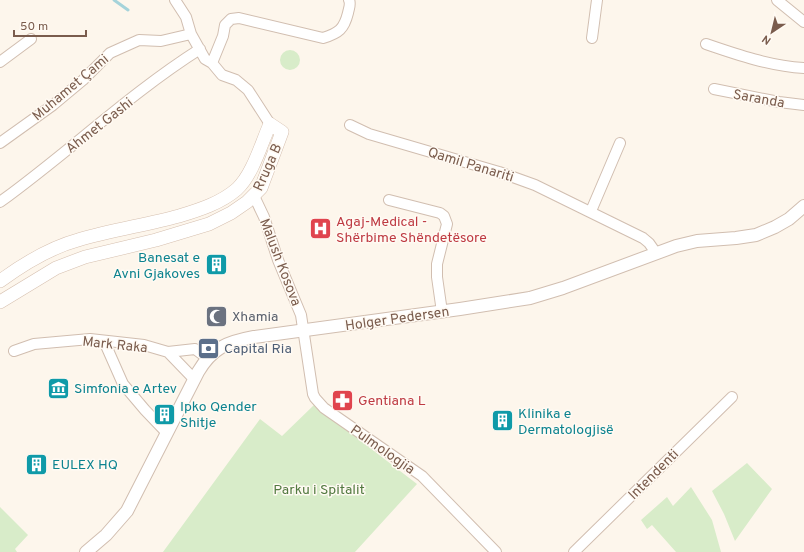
<svg xmlns="http://www.w3.org/2000/svg" width="804" height="552" font-family="Overpass,sans-serif">
	<rect width="100%" height="100%" fill="#fdf6ec"/>
	<path fill="#d8ecc9" d="M280 60a10 10 0 1 1 20 0a10 10 0 1 1-20 0Z
		M314 405 417 484 355 552H163L260 419 282 436Z
		M747 463 772 489 735 541 724 514 712 491Z
		M691 487 712 520 721 552H676L652 525 647 529 641 520 667 497 673 506Z
		M0 507 28 535 15 549 17 552H0Z"/>
	<g fill="none" stroke-linecap="round" stroke-linejoin="round">
		<path stroke="#a5d3da" stroke-width="3" d="M114 0 128 10"/>
		<defs>
			<path id="minor" d="M175 0 186 17 191 34 205 59 212 63 222 75 236 80 248 90 270 124
				M777 0 804 22
				M592 38 597 0
				M706 44C738 55 770 66 804 68
				M0 62 31 39
				M212 63 223 36 225 25 231 19 239 18 323 38C339 33 344 29 348 13 349 8 351 4 349 0
				M714 89 779 102 804 105
				M350 125 369 134 499 172 535 185 643 238 649 243 656 253
				M0 143 53 105 83 80 110 53 139 40 161 41 191 34
				M254 196 264 217 278 260 301 315 313 394 315 398 324 408 422 476 496 552
				M389 200 440 213 444 216 447 224 437 264V277L442 312
				M0 202C68 153 129 94 200 49
				M591 211 620 143
				M104 341 123 384 145 410 167 433
				M14 351 34 344 90 339 144 345 168 352
				M194 379 168 352 195 349 207 358
				M574 552 732 397"/>
			<path id="tertiary" d="M86 552 106 535 127 511 198 372C212 348 227 342 254 337L460 309 530 298 563 288 676 246 697 241 736 238 756 235 775 227 789 219 804 206"/>
			<path id="secondary" d="M0 281C22 265 52 247 78 240 112 230 146 225 179 216 199 210 221 203 237 189 253 174 261 144 270 124L282 132 261 188 247 202 231 213 209 224 156 240 85 257 56 268 0 302"/>
		</defs>
		<use href="#minor" stroke="#d1beb0" stroke-width="12"/>
		<use href="#tertiary" stroke="#d1beb0" stroke-width="14"/>
		<use href="#secondary" stroke="#d6c0b0" stroke-width="14"/>
		<use href="#minor" stroke="#fff" stroke-width="10"/>
		<use href="#tertiary" stroke="#fff" stroke-width="12"/>
		<use href="#secondary" stroke="#fff" stroke-width="13"/>
	</g>
	<defs>
		<symbol id="hospital-square" viewBox="-11 -11 22 22"><rect x="-9" y="-9" width="18" height="18" rx="4" fill="#e0444e" stroke="#fffaf3"/><path d="M-5-5h3v3.5h4V-5h3V5h-3V1.5h-4V5h-3Z" fill="#fff"/></symbol>
		<symbol id="building-square" viewBox="-11 -11 22 22"><rect x="-9" y="-9" width="18" height="18" rx="4" fill="#0f9aa8" stroke="#fffaf3"/><path d="M-4-6H4V6H1V3H-1V6H-4ZM-2.5-4.3h1.7v1.8h-1.7ZM.8-4.3h1.7v1.8H.8ZM-2.5-1h1.7V.8h-1.7ZM.8-1h1.7V.8H.8Z" fill="#fff"/></symbol>
		<symbol id="mosque-square" viewBox="-11 -11 22 22"><rect x="-9" y="-9" width="18" height="18" rx="4" fill="#6b7280" stroke="#fffaf3"/><path d="M3.5-4.9A6 6 0 1 0 3.5 4.9A5 5 0 1 1 3.5-4.9Z" fill="#fff"/></symbol>
		<symbol id="bank-square" viewBox="-11 -11 22 22"><rect x="-9" y="-9" width="18" height="18" rx="4" fill="#5c6f8a" stroke="#fffaf3"/><path d="M-6-4H6V4H-6ZM0-2.3a2.3 2.3 0 1 0 0 4.6a2.3 2.3 0 1 0 0-4.6Z" fill="#fff"/></symbol>
		<symbol id="museum-square" viewBox="-11 -11 22 22"><rect x="-9" y="-9" width="18" height="18" rx="4" fill="#0f9aa8" stroke="#fffaf3"/><path d="M0-6L6-3V-2H-6V-3ZM-5-1h2V3h-2ZM-1-1h2V3h-2ZM3-1h2V3H3ZM-6 4H6V6H-6Z" fill="#fff"/></symbol>
		<symbol id="pharmacy-square" viewBox="-11 -11 22 22"><rect x="-9" y="-9" width="18" height="18" rx="4" fill="#e0444e" stroke="#fffaf3"/><path d="M-2-6h4v4h4v4h-4v4h-4v-4h-4v-4h4Z" fill="#fff"/></symbol>
	</defs>
	<g fill-rule="evenodd">
		<use href="#hospital-square" x="308" y="216" width="25" height="25"/>
		<use href="#building-square" x="204" y="252" width="25" height="25"/>
		<use href="#mosque-square" x="204" y="304" width="25" height="25"/>
		<use href="#bank-square" x="196" y="336" width="25" height="25"/>
		<use href="#museum-square" x="46" y="376" width="25" height="25"/>
		<use href="#pharmacy-square" x="330" y="388" width="25" height="25"/>
		<use href="#building-square" x="152" y="402" width="25" height="25"/>
		<use href="#building-square" x="490" y="408" width="25" height="25"/>
		<use href="#building-square" x="24" y="452" width="25" height="25"/>
	</g>
	<g text-anchor="middle" stroke-width="3" stroke-linejoin="round" paint-order="stroke">
		<g font-size="14" fill="#7a5c4d" stroke="#fffaf3">
			<text transform="translate(70 87) rotate(-40)" y="5">Muhamet Çami</text>
			<text transform="translate(759 98) rotate(10)" y="5">Saranda</text>
			<text transform="translate(99 125) rotate(-38)" y="5">Ahmet Gashi</text>
			<text transform="translate(471 164) rotate(17)" y="5">Qamil Panariti</text>
			<text transform="translate(267 167) rotate(-66)" y="5">Rruga B</text>
			<text transform="translate(281 262) rotate(69)" y="5">Malush Kosova</text>
			<text transform="translate(397 318) rotate(-8)" y="5">Holger Pedersen</text>
			<text transform="translate(115 344) rotate(6)" y="5">Mark Raka</text>
			<text transform="translate(383 449) rotate(35)" y="5">Pulmologjia</text>
			<text transform="translate(653 474) rotate(-45)" y="5">Intendenti</text>
		</g>
		<g font-size="14" fill="#be3a42" stroke="#fffaf3" text-anchor="start">
			<text x="336" y="226">Agaj-Medical -<tspan x="336" dy="16">Shërbime Shëndetësore</tspan></text>
			<text x="358" y="405">Gentiana L</text>
		</g>
		<g font-size="14" fill="#0d838f" stroke="#fffaf3" text-anchor="start">
			<text x="200" y="262" text-anchor="end">Banesat e<tspan x="200" dy="16">Avni Gjakoves</tspan></text>
			<text x="74" y="393">Simfonia e Artev</text>
			<text x="180" y="411">Ipko Qender<tspan x="180" dy="16">Shitje</tspan></text>
			<text x="518" y="418">Klinika e<tspan x="518" dy="16">Dermatologjisë</tspan></text>
			<text x="52" y="469">EULEX HQ</text>
		</g>
		<g font-size="14" fill="#5b616d" stroke="#fffaf3" text-anchor="start">
			<text x="232" y="321">Xhamia</text>
		</g>
		<g font-size="14" fill="#4e5e75" stroke="#fffaf3" text-anchor="start">
			<text x="224" y="353">Capital Ria</text>
		</g>
		<g font-size="14" fill="#537a41" stroke="#fffaf3">
			<text x="319" y="494">Parku i Spitalit</text>
		</g>
	</g>
	<g transform="translate(772 32) rotate(215)" stroke="#fffaf3" stroke-width="3" paint-order="stroke">
	<path d="M0-3L7 15L0 10L-7 15Z" fill="#7a5c4d"/>
	<text y="-6" font-size="11" font-weight="bold" text-anchor="middle" fill="#7a5c4d">N</text>
	</g>
	<path d="M14 30v6h72v-6" fill="none" stroke="#7a5c4d" stroke-width="2"/>
	<text x="20" y="30" font-size="12" fill="#7a5c4d" stroke="#fffaf3" stroke-width="3" paint-order="stroke">50 m</text>
</svg>
